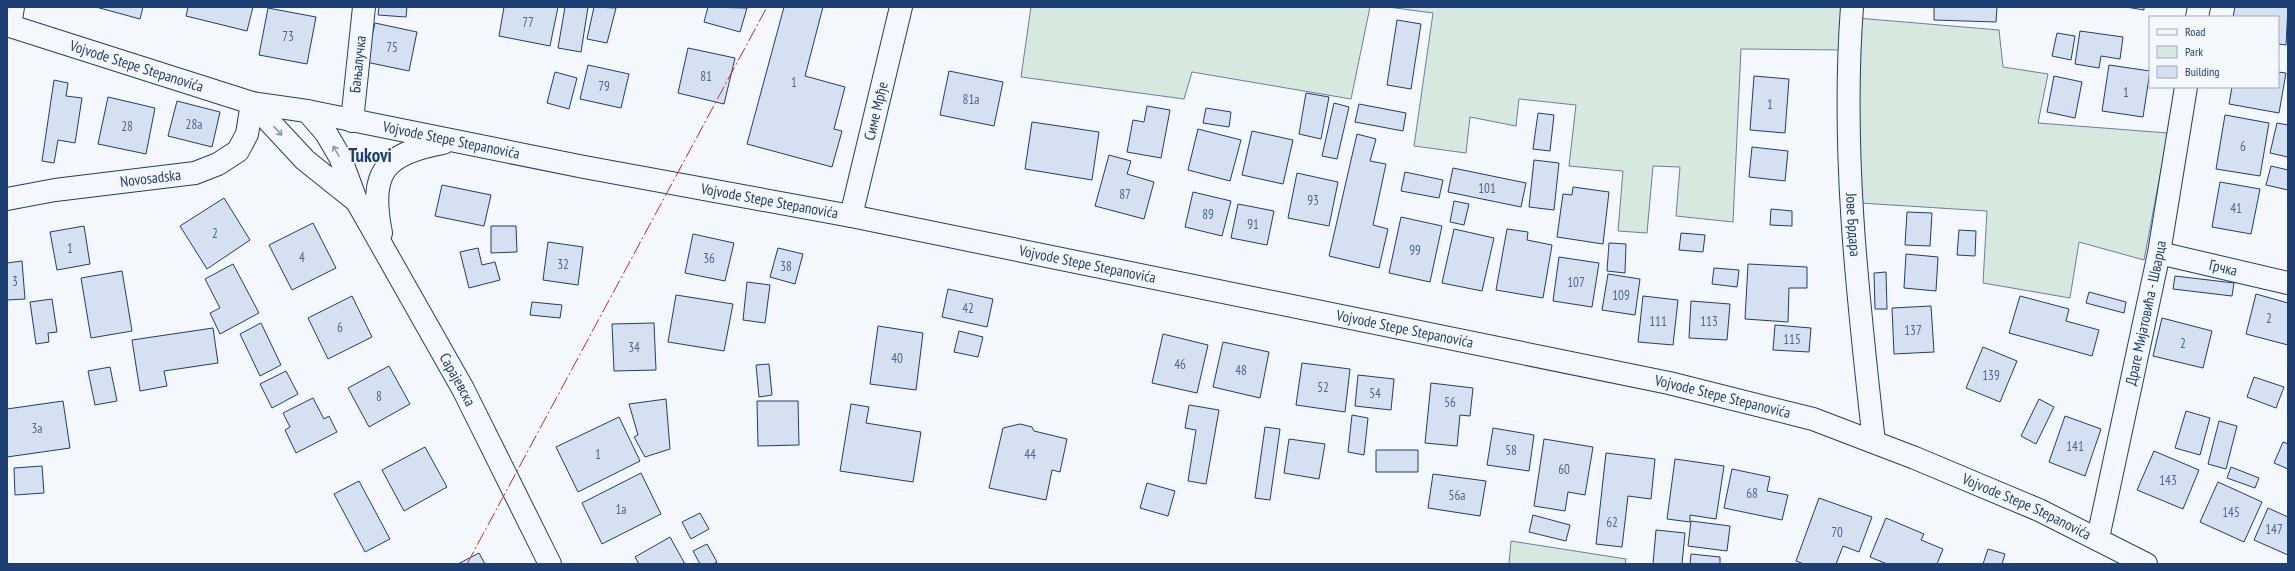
<svg xmlns="http://www.w3.org/2000/svg" width="2295" height="571" font-family="'PT Sans Narrow',sans-serif">
	<rect width="100%" height="100%" fill="#f4f7fb"/>
	<path fill="#d7e8df" stroke="#687fa3" d="M1031 7H1370L1351 99 1192 72 1184 99 1021 77Z
		M1388 7H1858L1857 18 1999 30 2003 67 2048 74 2038 123 2168 133 2144 260 2079 242 2070 298 1983 283 1987 211 1860 203 1844 50 1741 49 1733 222 1676 216 1680 167 1653 166 1647 233 1618 231 1623 171 1569 166 1576 105 1519 99 1516 126 1470 117 1466 153 1414 146 1433 13Z
		M1511 541 1626 559 1625 564H1509Z"/>
	<path fill="#d5e0f0" stroke="#1d3f73" d="M96 7H143L140 19Z
		M188 7H253L247 31 186 16Z
		M379 7H407L406 17 378 15Z
		M504 7H558L550 46 499 36Z
		M565 7H588L581 52 558 48Z
		M594 7 616 8 607 43 587 39Z
		M708 7 747 8 740 32 704 22Z
		M784 7H823L805 76 845 87 834 129 842 131 832 167 747 144Z
		M1934 7H1997L1996 22 1934 20Z
		M2126 7H2144V10Z
		M2235 7H2288L2286 45 2278 44V17H2233Z
		M268 8 316 17 307 64 259 55Z
		M1397 20 1421 24 1411 89 1387 85Z
		M375 23 417 32 409 71 366 62Z
		M2080 31 2123 37 2120 59 2101 56 2099 68 2075 64Z
		M2057 33 2075 36 2071 60 2052 56Z
		M688 48 735 58 724 104 678 93Z
		M588 65 629 74 621 108 580 99Z
		M2109 65 2150 71 2143 117 2102 111Z
		M949 71 1003 82 994 126 940 115Z
		M555 72 577 78 569 109 547 103Z
		M2278 72 2286 73 2279 113 2229 104 2232 87H2278Z
		M1754 76 1789 79 1785 133 1750 130Z
		M2054 76 2082 82 2075 118 2047 112Z
		M54 80 68 83 66 96 82 98 75 143 58 140 54 163 42 161Z
		M1306 93 1329 97 1321 139 1299 134Z
		M108 97 155 108 146 154 98 144Z
		M177 101 220 112 212 147 168 136Z
		M1334 103 1349 107 1337 159 1322 156Z
		M1359 104 1406 113 1403 131 1355 122Z
		M1147 106 1170 110 1161 158 1127 152 1133 120 1144 122Z
		M1206 108 1231 112 1229 127 1203 123Z
		M1538 113 1554 115 1550 151 1533 149Z
		M2225 115 2269 123 2260 176 2216 169Z
		M1032 122 1099 132 1092 180 1025 169Z
		M2277 123 2288 125V157L2270 153Z
		M1198 129 1241 140 1230 181 1188 170Z
		M1252 131 1293 140 1283 184 1242 175Z
		M1357 134 1376 139 1370 161 1386 164 1373 225 1388 229 1379 268 1329 256Z
		M1752 147 1788 151 1785 181 1749 177Z
		M1109 155 1131 161 1127 174 1154 182 1144 219 1095 206Z
		M1534 160 1559 163 1554 210 1529 207Z
		M2271 166 2288 170V190L2266 185Z
		M1453 168 1526 183 1521 207 1448 192Z
		M1405 172 1443 180 1439 198 1401 191Z
		M1297 173 1338 182 1329 226 1288 218Z
		M2220 182 2260 189 2251 234 2212 227Z
		M442 185 491 195 484 226 435 216Z
		M1573 187 1609 192 1603 244 1557 237 1563 194 1572 195Z
		M1193 192 1231 201 1222 236 1185 227Z
		M224 198 250 240 207 269 180 226Z
		M1454 201 1469 204 1464 225 1450 222Z
		M1238 204 1274 211 1267 245 1231 238Z
		M1771 209 1792 211V226L1770 225Z
		M1907 212 1932 213 1930 246 1905 245Z
		M1401 217 1442 226 1430 282 1389 273Z
		M313 223 336 268 292 290 269 245Z
		M84 226 90 264 57 270 50 232Z
		M491 226H516L517 252 491 253Z
		M1454 229 1494 238 1482 291 1442 283Z
		M1507 229 1528 232 1527 240 1552 245 1543 298 1496 290Z
		M1959 230 1976 231 1975 256 1957 255Z
		M1681 233 1705 235 1703 252 1679 250Z
		M693 234 734 243 725 281 685 273Z
		M548 242 583 247 578 285 543 280Z
		M1609 243 1626 244 1625 273 1607 271Z
		M478 248 482 265 495 262 500 280 469 288 460 252Z
		M778 248 803 254 795 284 770 277Z
		M1906 254 1938 257 1936 291 1904 288Z
		M1559 257 1599 263 1592 307 1553 301Z
		M22 261 25 299 7 300V263Z
		M233 264 259 313 220 334 210 313 220 308 205 279Z
		M1748 264 1807 267V288H1789L1788 322 1745 319Z
		M1714 268 1739 270 1737 287 1712 284Z
		M122 271 132 331 91 338 81 278Z
		M1886 272 1887 309H1875L1874 273Z
		M1608 274 1640 279 1635 315 1602 310Z
		M2175 276 2234 283 2232 296 2173 289Z
		M747 282 770 285 765 323 743 320Z
		M948 289 993 299 987 327 942 317Z
		M2089 292 2126 302 2124 313 2086 303Z
		M2256 294 2288 303V345L2246 334Z
		M676 295 733 304 724 351 668 342Z
		M352 296 372 337 328 359 308 318Z
		M1643 296 1678 300 1673 345 1638 342Z
		M2020 296 2069 309 2066 321 2099 330 2092 356 2009 333Z
		M52 299 57 332 48 333 49 342 36 344 30 302Z
		M1691 301 1730 304 1727 340 1689 338Z
		M532 302 562 305 560 318 530 315Z
		M1931 306 1934 352 1894 354 1892 308Z
		M2162 318 2212 331 2203 368 2153 356Z
		M261 323 281 365 260 376 240 334Z
		M654 323 656 370 614 371 612 324Z
		M1775 325 1811 328 1809 352 1773 350Z
		M878 326 923 333 916 390 870 384Z
		M213 328 218 363 164 371 167 386 140 391 132 340Z
		M959 331 983 337 978 357 954 352Z
		M1163 334 1208 345 1197 393 1152 383Z
		M1223 342 1269 352 1260 398 1213 387Z
		M1983 347 2017 361 2000 402 1966 388Z
		M1302 363 1350 369 1345 412 1296 405Z
		M769 364 772 395 759 397 756 365Z
		M389 366 410 404 369 427 348 388Z
		M110 367 117 401 95 405 88 371Z
		M286 371 298 394 272 408 260 384Z
		M1358 375 1394 379 1391 410 1355 406Z
		M2254 377 2284 387 2276 408 2247 397Z
		M1431 383 1473 388 1470 416 1460 415 1457 446 1425 443Z
		M313 398 324 419 329 416 337 432 296 453 285 430 290 427 283 413Z
		M666 399 670 449 645 457 634 437 638 435 629 404Z
		M2039 399 2054 407 2036 444 2021 436Z
		M63 401 70 448 7 457V409Z
		M757 401H798L799 445 758 446Z
		M851 404 869 407 866 423 921 432 913 482 840 471Z
		M1189 405 1219 410 1206 484 1188 481 1196 430 1185 428Z
		M2186 411 2210 418 2200 455 2175 448Z
		M1352 415 1368 418 1364 455 1348 452Z
		M2065 416 2101 429 2085 476 2049 462Z
		M619 417 640 461 578 492 556 447Z
		M2219 421 2237 426 2226 469 2208 464Z
		M1020 424 1032 427 1034 431 1067 439 1060 472 1052 470 1046 500 989 488 1003 428Z
		M1265 427 1280 429 1270 500 1255 498Z
		M1493 428 1534 435 1529 471 1487 465Z
		M1289 439 1325 444 1319 479 1284 473Z
		M1544 439 1593 447 1585 495 1568 492 1565 511 1534 506Z
		M2283 442 2288 444V469L2274 463Z
		M425 447 447 487 404 511 382 470Z
		M1376 450H1418V472H1376Z
		M2154 451 2199 470 2183 509 2137 490Z
		M1606 453 1655 459 1651 499 1628 496 1622 547 1596 544Z
		M1675 459 1724 466 1716 519 1690 515V522L1667 519Z
		M42 466 44 493 15 495 14 468Z
		M2231 467 2259 478 2255 488 2227 478Z
		M1732 469 1770 477 1767 491 1788 495 1782 520 1724 508Z
		M641 473 661 514 602 544 582 503Z
		M1433 474 1486 481 1480 516 1428 508Z
		M359 481 390 539 365 552 334 494Z
		M2218 482 2262 502 2244 542 2200 522Z
		M1147 483 1175 491 1168 516 1140 508Z
		M1819 498 1872 517 1859 552 1843 546 1836 564H1804L1796 561Z
		M2268 508 2288 517V555L2254 540Z
		M700 513 709 529 691 539 682 522Z
		M1533 515 1570 525 1566 541 1529 532Z
		M1886 518 1924 534 1921 540 1943 549 1937 564H1887L1870 557Z
		M1691 521 1730 526 1727 551 1688 546Z
		M1656 530 1685 533 1682 564H1653Z
		M670 537 685 564H639L635 557Z
		M707 544 717 562 713 564H700L693 551Z
		M1988 549 2005 554 2002 564H1983Z
		M479 553 485 564H458Z
		M1691 554 1720 557V564H1690Z"/>
	<g fill="none" stroke-linecap="round" stroke-linejoin="round">
		<defs>
			<g id="minor">
				<path id="s1" d="M1852 7C1841 153 1858 298 1874 442"/>
				<path d="M2197 17 2199 7"/>
				<path d="M10 26 13 7"/>
				<path id="s2" d="M352 121 364 7"/>
				<path id="s3" d="M7 199 55 190 195 173 218 164 238 151 247 134 252 103"/>
				<path id="s4" d="M851 216 901 7"/>
				<path id="s5" d="M2159 253 2288 283"/>
				<path id="s6" d="M2098 538 2159 253 2186 87"/>
			</g>
			<g id="major">
				<path id="s7" d="M7 25 252 103 307 111 584 167 851 216 1669 383 1813 419 1915 458 2039 510 2146 564"/>
				<path d="M252 103 305 160 355 200"/>
				<path id="s8" d="M307 111 326 133 340 157 356 200 463 389 550 564"/>
				<path d="M381 233C369 173 383 154 443 143"/>
			</g>
		</defs>
		<use href="#minor" stroke="#1d3f73" stroke-width="24"/>
		<use href="#major" stroke="#1d3f73" stroke-width="24"/>
		<use href="#minor" stroke="#f4f7fb" stroke-width="22"/>
		<use href="#major" stroke="#f4f7fb" stroke-width="22"/>
		<path stroke="#c62828" stroke-width="1" stroke-dasharray="14 3 2 3" stroke-linecap="butt" d="M467 564 767 7"/>
	</g>
	<defs><path id="oneway-shaft" d="M-6 0H5M1.5-3L5.5 0L1.5 3" fill="none" stroke-width="1.6" stroke-linecap="round" stroke-linejoin="round"/></defs>
	<g stroke="#889bb7">
		<use href="#oneway-shaft" transform="translate(278 131) rotate(47)"/>
		<use href="#oneway-shaft" transform="translate(336 151) rotate(-120)"/>
	</g>
	<g text-anchor="middle" stroke-width="3" stroke-linejoin="round" paint-order="stroke">
		<g font-size="13" fill="#4b6792">
			<text x="528" y="27">77</text>
			<text x="288" y="41">73</text>
			<text x="392" y="52">75</text>
			<text x="706" y="81">81</text>
			<text x="794" y="87">1</text>
			<text x="604" y="91">79</text>
			<text x="2126" y="97">1</text>
			<text x="971" y="104">81a</text>
			<text x="1770" y="109">1</text>
			<text x="194" y="129">28a</text>
			<text x="127" y="131">28</text>
			<text x="2243" y="151">6</text>
			<text x="1487" y="193">101</text>
			<text x="1125" y="199">87</text>
			<text x="1313" y="205">93</text>
			<text x="2236" y="213">41</text>
			<text x="1208" y="219">89</text>
			<text x="1253" y="229">91</text>
			<text x="215" y="238">2</text>
			<text x="70" y="253">1</text>
			<text x="1415" y="255">99</text>
			<text x="302" y="262">4</text>
			<text x="709" y="263">36</text>
			<text x="563" y="269">32</text>
			<text x="786" y="271">38</text>
			<text x="15" y="286">3</text>
			<text x="1576" y="287">107</text>
			<text x="1621" y="300">109</text>
			<text x="968" y="313">42</text>
			<text x="2269" y="323">2</text>
			<text x="1658" y="326">111</text>
			<text x="1709" y="326">113</text>
			<text x="340" y="332">6</text>
			<text x="1913" y="335">137</text>
			<text x="1792" y="344">115</text>
			<text x="2183" y="348">2</text>
			<text x="634" y="352">34</text>
			<text x="897" y="363">40</text>
			<text x="1180" y="369">46</text>
			<text x="1241" y="375">48</text>
			<text x="1991" y="380">139</text>
			<text x="1323" y="392">52</text>
			<text x="1375" y="398">54</text>
			<text x="379" y="401">8</text>
			<text x="1450" y="407">56</text>
			<text x="37" y="433">3a</text>
			<text x="2075" y="451">141</text>
			<text x="1511" y="455">58</text>
			<text x="598" y="459">1</text>
			<text x="1030" y="459">44</text>
			<text x="1564" y="474">60</text>
			<text x="2168" y="485">143</text>
			<text x="1752" y="498">68</text>
			<text x="1457" y="500">56a</text>
			<text x="621" y="514">1a</text>
			<text x="2231" y="517">145</text>
			<text x="1612" y="527">62</text>
			<text x="2274" y="534">147</text>
			<text x="1837" y="537">70</text>
		</g>
		<g font-size="15" fill="#1d3f73" stroke="#f4f7fb">
			<text dy="5" stroke="none"><textPath href="#s2" startOffset="57">Бањалучка</textPath></text>
			<text dy="5" stroke="none"><textPath href="#s7" startOffset="136">Vojvode Stepe Stepanovića</textPath></text>
			<text dy="5" stroke="none"><textPath href="#s4" startOffset="108">Симе Мрђе</textPath></text>
			<text dy="5" stroke="none"><textPath href="#s7" startOffset="460">Vojvode Stepe Stepanovića</textPath></text>
			<text dy="5" stroke="none"><textPath href="#s3" startOffset="145">Novosadska</textPath></text>
			<text dy="5" stroke="none"><textPath href="#s7" startOffset="784">Vojvode Stepe Stepanovića</textPath></text>
			<text dy="5" stroke="none"><textPath href="#s1" startOffset="218">Јове Брдара</textPath></text>
			<text dy="5" stroke="none"><textPath href="#s7" startOffset="1108">Vojvode Stepe Stepanovića</textPath></text>
			<text dy="5" stroke="none"><textPath href="#s5" startOffset="66">Грчка</textPath></text>
			<text dy="5" stroke="none"><textPath href="#s6" startOffset="230">Драге Мијатовића - Шварца</textPath></text>
			<text dy="5" stroke="none"><textPath href="#s7" startOffset="1432">Vojvode Stepe Stepanovića</textPath></text>
			<text dy="5" stroke="none"><textPath href="#s8" startOffset="309">Сарајевска</textPath></text>
			<text dy="5" stroke="none"><textPath href="#s7" startOffset="1757">Vojvode Stepe Stepanovića</textPath></text>
			<text dy="5" stroke="none"><textPath href="#s7" startOffset="2081">Vojvode Stepe Stepanovića</textPath></text>
		</g>
		<g font-size="19" font-weight="bold" fill="#1d3f73" stroke="#f4f7fb">
			<text x="370" y="162">Tukovi</text>
		</g>
	</g>
	<rect width="2295" height="571" fill="none" stroke="#1d3f73" stroke-width="16"/>
	<rect x="2149" y="16" width="130" height="72" fill="#f4f7fb" stroke="#9eadc5"/>
	<rect x="2157" y="29" width="20" height="6" fill="#f4f7fb" stroke="#9eadc5"/>
	<text x="2185" y="36" font-size="12" fill="#1d3f73">Road</text>
	<rect x="2157" y="46" width="20" height="12" fill="#d7e8df" stroke="#9eadc5"/>
	<text x="2185" y="56" font-size="12" fill="#1d3f73">Park</text>
	<rect x="2157" y="66" width="20" height="12" fill="#d5e0f0" stroke="#9eadc5"/>
	<text x="2185" y="76" font-size="12" fill="#1d3f73">Building</text>
</svg>
